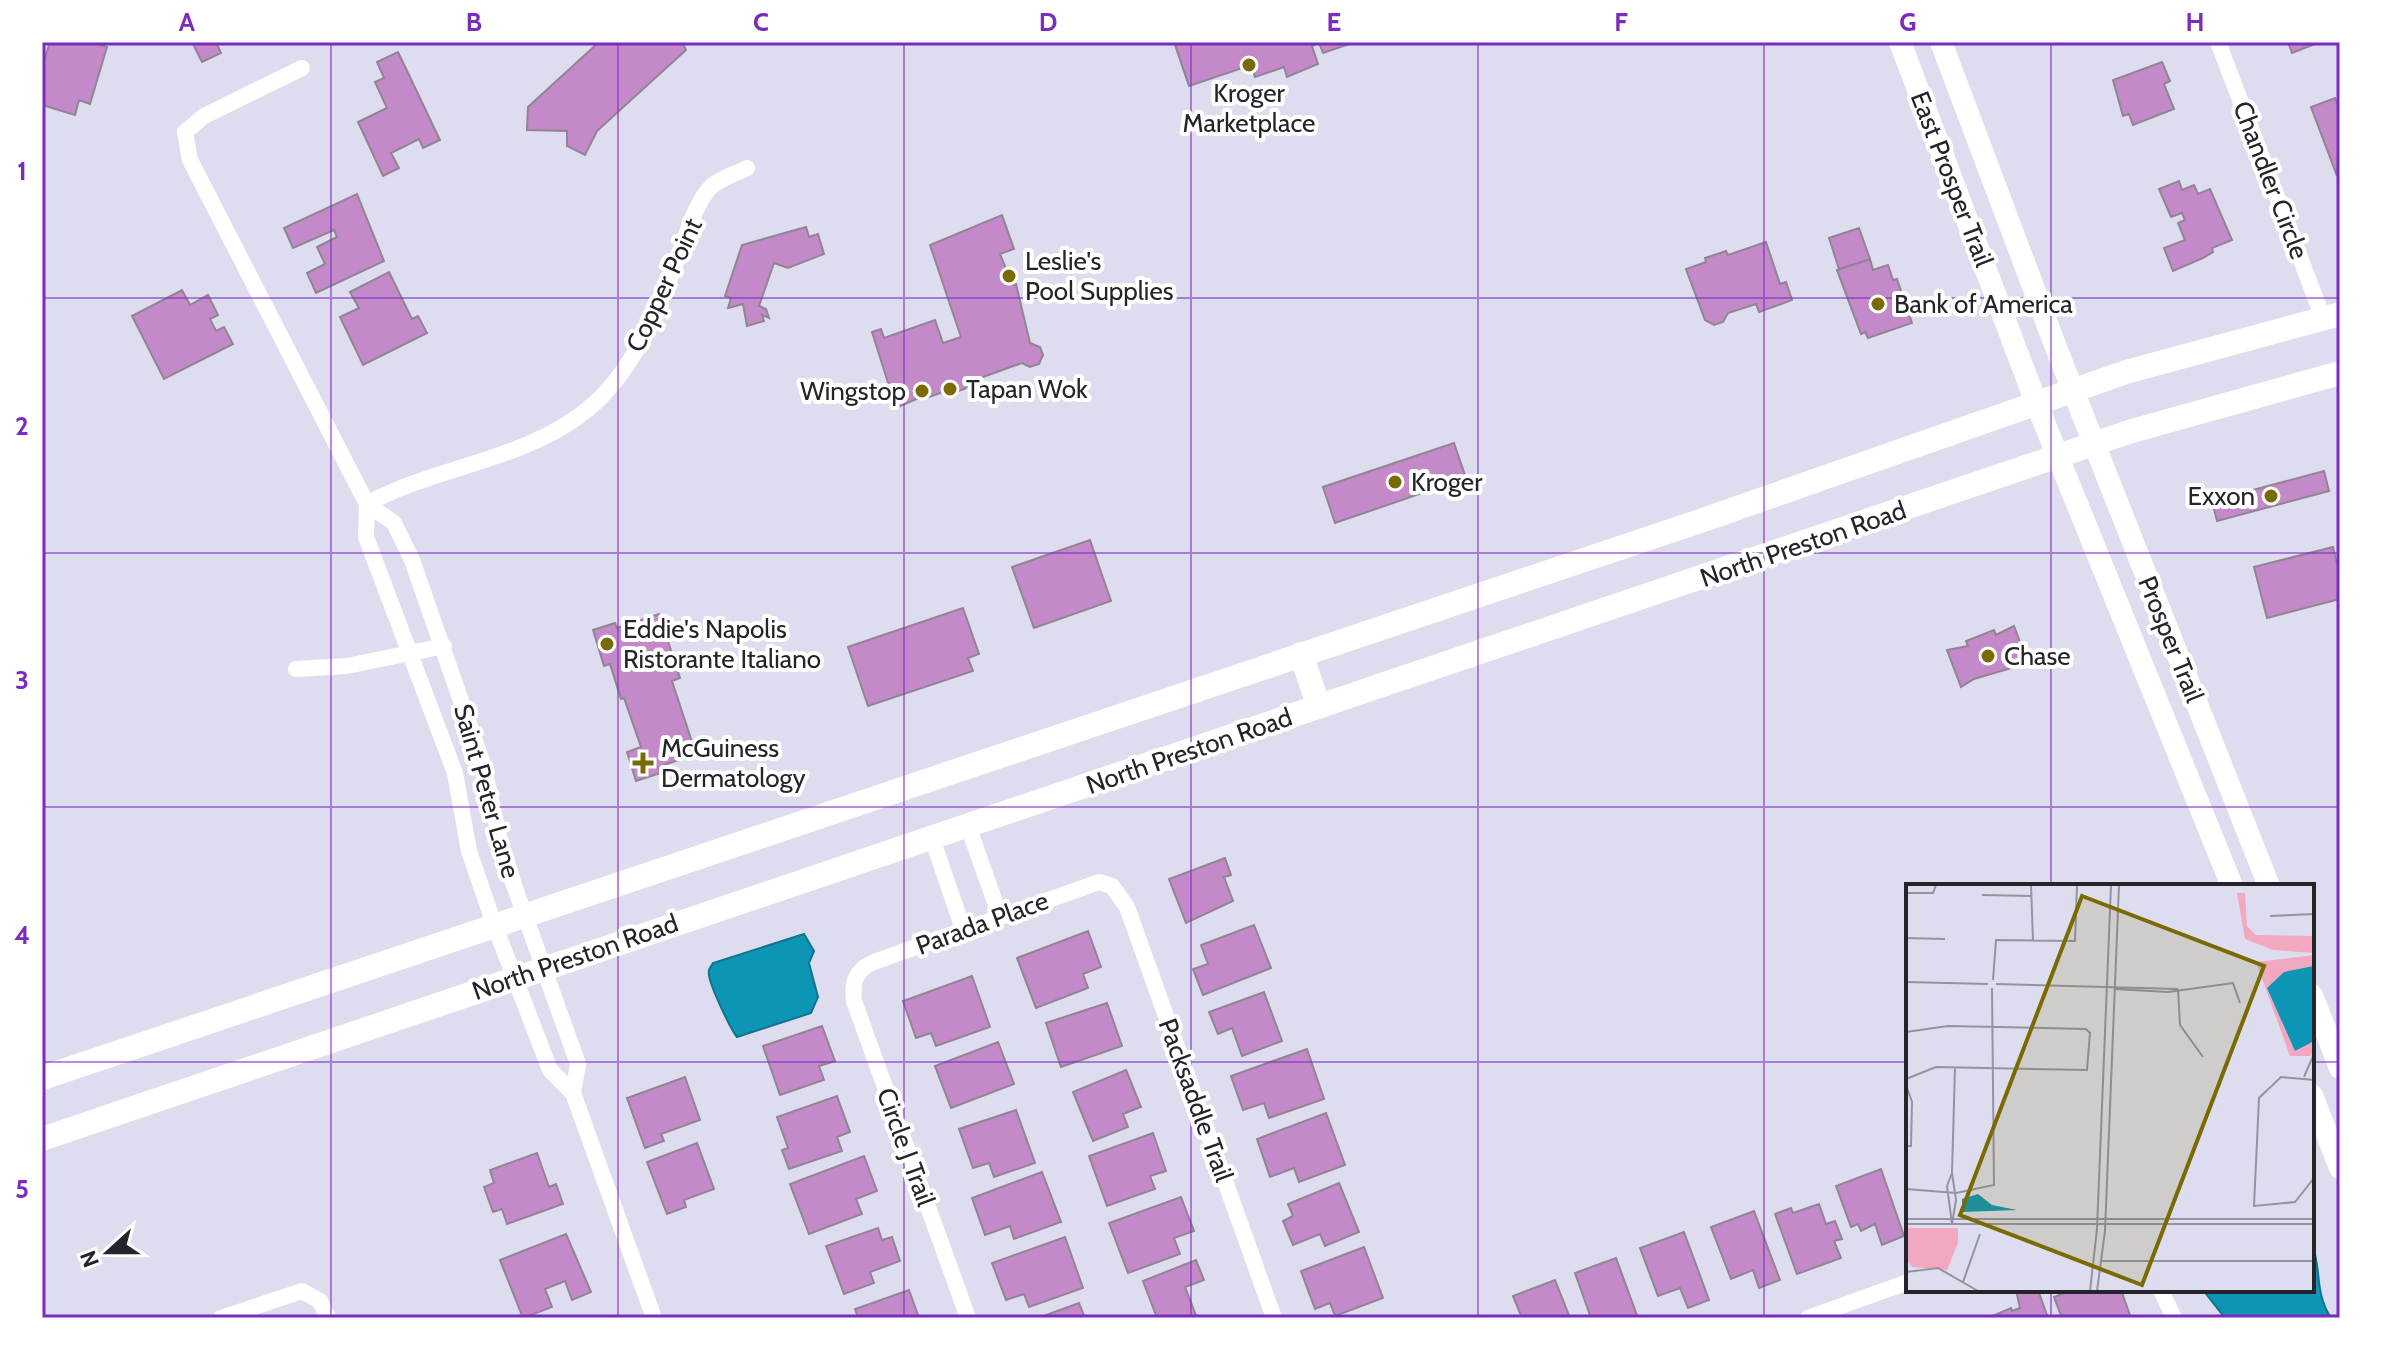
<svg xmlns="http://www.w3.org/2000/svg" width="2382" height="1360" font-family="Cabin,sans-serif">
	<rect width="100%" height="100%" fill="#deddf0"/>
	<path fill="#0d95b5" stroke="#14738c" stroke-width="2" d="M804 934 814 951 809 963 818 997 811 1013 737 1037C731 1030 710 986 709 975 708 969 710 968 713 963Z
		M2312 1244C2322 1270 2314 1292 2331 1318H2225L2203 1290H2312Z"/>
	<path fill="#c389c9" stroke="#918493" stroke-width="2" d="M50 42H91L107 47 90 104 79 100 75 115 42 105V67Z
		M192 42H216L221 53 202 62Z
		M599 42H682L686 50 597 131 585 155 567 146V131L527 130 528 107Z
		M1174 42H1355L1323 53 1319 43 1312 46 1318 64 1287 77 1284 67 1255 77 1251 65 1189 86Z
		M2288 42H2320L2292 53Z
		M398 52 440 140 423 148 419 139 391 153 399 168 383 176 358 122 387 108 375 82 384 78 377 62Z
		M2162 62 2170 81 2164 84 2174 109 2133 125 2129 114 2123 116 2113 80Z
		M2335 98 2340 112 2337 176 2311 107Z
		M2179 181 2182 190 2194 185 2198 194 2210 189 2232 240 2212 248 2213 252 2203 258 2173 271 2164 248 2185 240 2178 223 2185 220 2182 213 2171 217 2159 189Z
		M357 194 384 261 316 293 307 273 325 264 317 247 337 237 334 230 293 248 284 228Z
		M1002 215 1014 249 1000 254 1013 285 1016 284 1030 343 1040 347 1043 355 1039 364 1030 367 1022 363 983 377 964 389 947 395 946 391 929 397 928 394 896 408 872 332 881 329 884 338 935 320 943 343 961 337 930 245Z
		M806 227 809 237 818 234 824 254 788 268 774 263 759 306 766 309 769 318 762 315 764 321 747 326 743 304 728 308 731 298 725 296 742 245Z
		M1859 228 1870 259 1839 269 1829 238Z
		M1766 242 1780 284 1786 282 1792 300 1759 312 1756 304 1728 313 1723 322 1714 325 1705 320 1686 269 1706 262 1705 258 1726 251 1728 255Z
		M1870 259 1873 270 1888 265 1893 280 1897 279 1912 323 1868 338 1865 332 1861 334 1837 270Z
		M389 272 412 319 418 316 427 333 363 365 340 317 359 308 350 292Z
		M182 290 190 305 208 295 218 315 210 319 216 331 224 327 233 344 164 379 132 316Z
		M1454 443 1466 478 1335 523 1323 487Z
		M2324 471 2329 491 2217 521 2212 501Z
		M1090 540 1111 601 1034 628 1012 567Z
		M2333 547 2340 576V599L2267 618 2254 567Z
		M963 608 979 654 968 658 973 671 868 706 848 647Z
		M659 614 680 678 672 681 696 754 658 767 660 773 636 781 627 752 641 747 624 698 621 699 610 664 604 666 593 630 615 623 617 628Z
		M2014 626 2028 663 1974 679 1961 687 1947 650 1968 646 1966 641 1994 630 1996 635Z
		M1225 858 1231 875 1224 877 1233 901 1186 923 1169 879Z
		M1254 925 1271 968 1203 995 1193 969 1208 964 1201 945Z
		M1088 931 1101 967 1083 974 1088 988 1036 1008 1017 958Z
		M972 976 990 1027 936 1046 931 1033 916 1038 903 1001Z
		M1264 992 1282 1041 1242 1056 1232 1028 1218 1034 1209 1012Z
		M1107 1003 1122 1046 1061 1067 1046 1023Z
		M822 1026 835 1061 819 1066 824 1080 780 1095 763 1046Z
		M998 1042 1014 1084 951 1108 935 1066Z
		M1307 1049 1324 1099 1269 1118 1264 1103 1243 1110 1231 1076Z
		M1126 1070 1141 1107 1123 1114 1128 1127 1093 1141 1073 1092Z
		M685 1077 700 1120 661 1134 664 1141 645 1148 627 1098Z
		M837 1096 850 1132 837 1137 842 1151 789 1169 782 1150 788 1148 777 1117Z
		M1016 1110 1035 1163 994 1177 989 1163 973 1168 959 1129Z
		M1326 1113 1345 1165 1299 1182 1294 1168 1270 1177 1257 1139Z
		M1153 1133 1166 1171 1150 1176 1155 1189 1107 1206 1089 1156Z
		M697 1143 714 1189 684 1200 686 1207 667 1214 647 1162Z
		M537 1153 549 1187 556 1184 563 1204 507 1224 502 1209 493 1212 484 1187 494 1183 490 1170Z
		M864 1156 877 1191 856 1199 862 1214 809 1234 790 1184Z
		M1881 1169 1904 1236 1882 1245 1875 1224 1861 1231 1858 1224 1851 1227 1836 1186Z
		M1042 1172 1061 1222 1014 1239 1010 1226 985 1235 972 1198Z
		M1339 1183 1359 1232 1325 1246 1320 1234 1293 1245 1283 1221 1293 1216 1288 1204Z
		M1181 1197 1194 1231 1174 1238 1180 1254 1128 1273 1109 1223Z
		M1819 1204 1826 1224 1835 1221 1842 1239 1834 1241 1841 1258 1797 1274 1775 1214 1791 1208 1793 1213Z
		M1754 1211 1780 1280 1759 1288 1753 1270 1731 1279 1711 1227Z
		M878 1228 882 1240 892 1237 900 1261 870 1272 874 1283 844 1294 826 1246Z
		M1684 1232 1709 1300 1688 1308 1680 1288 1658 1296 1640 1248Z
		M566 1234 591 1292 572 1300 565 1281 545 1289 552 1307 523 1318 500 1260Z
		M1065 1237 1083 1288 1029 1307 1024 1294 1006 1300 992 1263Z
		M1364 1247 1383 1298 1335 1316 1330 1303 1315 1309 1301 1271Z
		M1616 1258 1638 1318H1591L1575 1273Z
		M1196 1260 1204 1280 1185 1287 1197 1318H1157L1143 1281Z
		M1555 1280 1570 1318H1522L1513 1296Z
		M909 1290 919 1318H858L855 1309Z
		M2016 1290H2038L2048 1318H1988L2011 1308 2012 1311 2020 1308Z
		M2072 1290H2121L2131 1318H2062L2054 1297Z
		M1079 1303 1085 1318H1038Z"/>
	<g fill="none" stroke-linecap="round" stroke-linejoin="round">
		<path stroke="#fff" stroke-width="16" d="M2218 42 2323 318
			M302 68 204 116 185 132 190 160 367 504 394 523 412 560 483 764 500 840 514 885 578 1064 573 1093
			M367 504 366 537 455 773 469 851 494 924 550 1070 573 1093 654 1318
			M367 504C439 464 531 461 595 403 637 364 659 307 679 255 687 234 695 204 710 188 718 179 736 174 747 168
			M296 669 347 666 444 646
			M968 826 1000 916
			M932 838 963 929
			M2161 1290 2174 1318
			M221 1318 302 1291 320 1301 328 1318
			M968 1318 854 1001C852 982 855 970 874 962L1099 882 1112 886 1127 907 1274 1318
			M1808 1318 1908 1282"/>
		<path stroke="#fff" stroke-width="22" d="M1900 42 2037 405 2232 886
			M1941 42 2057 350 2269 886
			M2312 995 2340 1068
			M2312 1095 2340 1168"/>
		<path stroke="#fff" stroke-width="24" d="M1301 654 1319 707
			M42 1078 1706 519 2126 372 2340 314
			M42 1139 2132 431 2340 373"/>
	</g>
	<path fill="none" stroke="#7b2cbf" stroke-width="2" stroke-opacity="0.55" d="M331 42V1318M618 42V1318M904 42V1318M1191 42V1318M1478 42V1318M1764 42V1318M2051 42V886M42 298H2340M42 553H2340M42 807H2340M42 1062H1908M2312 1062H2340M2051 1290V1318"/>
	<g fill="#796a02" stroke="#fff" stroke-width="3">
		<circle cx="1249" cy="65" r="8"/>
		<circle cx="1009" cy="276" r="8"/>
		<circle cx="1878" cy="304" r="8"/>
		<circle cx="950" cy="389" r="8"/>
		<circle cx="922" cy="391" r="8"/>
		<circle cx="1395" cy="482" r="8"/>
		<circle cx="2271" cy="496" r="8"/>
		<circle cx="607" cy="644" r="8"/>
		<circle cx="1988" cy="656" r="8"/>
		<path d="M639 751h8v8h8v8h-8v8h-8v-8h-8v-8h8z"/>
	</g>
	<g text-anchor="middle" stroke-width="8" stroke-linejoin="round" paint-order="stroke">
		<g font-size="26" fill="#25242b" stroke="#fff" text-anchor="start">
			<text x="1249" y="102" text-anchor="middle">Kroger<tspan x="1249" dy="30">Marketplace</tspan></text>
			<text x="1025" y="270">Leslie's<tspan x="1025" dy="30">Pool Supplies</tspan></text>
			<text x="1894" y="313">Bank of America</text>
			<text x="966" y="398">Tapan Wok</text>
			<text x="906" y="400" text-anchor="end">Wingstop</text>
			<text x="1411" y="491">Kroger</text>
			<text x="2255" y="505" text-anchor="end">Exxon</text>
			<text x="623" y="638">Eddie's Napolis<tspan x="623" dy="30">Ristorante Italiano</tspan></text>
			<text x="2004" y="665">Chase</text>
			<text x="661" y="757">McGuiness<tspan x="661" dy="30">Dermatology</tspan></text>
		</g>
		<g font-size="26" fill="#25242b" stroke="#fff">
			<text transform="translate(1952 179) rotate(69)" y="9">East Prosper Trail</text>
			<text transform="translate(2271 180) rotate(69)" y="9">Chandler Circle</text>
			<text transform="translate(664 285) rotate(-65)" y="9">Copper Point</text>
			<text transform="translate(1803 544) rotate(-19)" y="9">North Preston Road</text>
			<text transform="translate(2171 639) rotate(68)" y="9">Prosper Trail</text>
			<text transform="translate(1189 751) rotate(-19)" y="9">North Preston Road</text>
			<text transform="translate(487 791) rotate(74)" y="9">Saint Peter Lane</text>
			<text transform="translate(982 923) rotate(-20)" y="9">Parada Place</text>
			<text transform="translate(575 957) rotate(-19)" y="9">North Preston Road</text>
			<text transform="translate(1196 1100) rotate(70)" y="9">Packsaddle Trail</text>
			<text transform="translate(906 1147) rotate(70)" y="9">Circle J Trail</text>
		</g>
	</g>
	<g transform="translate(1906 884)">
		<rect width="408" height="408" fill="#deddf0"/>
		<path d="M331 9H339L341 42 350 51 408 52V69L367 66 339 55ZM408 71V166L405 172H384L350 78ZM0 344H52V359L41 386 6 383 0 375Z" fill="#f3a8c1"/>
		<path d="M408 82V157L389 167 361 104 378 88ZM72 310 86 321 111 326 56 328V315Z" fill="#0d95b5"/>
		<path fill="none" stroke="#9493a1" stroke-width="2" d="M125 1 127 57M0 9H27L30 1M76 11 125 12M364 32 408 30M0 54 39 55M87 96 90 56 169 57 171 1M0 98 82 100M90 100 272 105M208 105 262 108 327 99 334 119M272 105 274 141 297 173M0 148 42 142 180 145 184 149 181 186 30 183 0 195M398 193 408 170M408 196 375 193 353 214 348 322 389 318 408 294M0 201 6 218 5 262H0M46 289 49 183M46 289 50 316 46 340 41 302ZM0 305 50 309 88 301 86 104M0 335H408M0 340H408M196 377H408M0 388 32 384 72 407M57 398 74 350M184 407 191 345 205 1M191 407 199 347 213 1"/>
		<path fill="#796a02" fill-opacity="0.15" stroke="#796a02" stroke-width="4" d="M176 12 358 82 236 401 54 331Z"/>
		<rect width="408" height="408" fill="none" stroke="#25242b" stroke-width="4"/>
	</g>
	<rect width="2382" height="1360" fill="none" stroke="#ffffff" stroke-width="88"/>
	<g transform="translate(108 1252) rotate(249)" stroke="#ffffff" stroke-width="6" paint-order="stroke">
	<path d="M0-6L14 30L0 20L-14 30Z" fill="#25242b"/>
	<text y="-12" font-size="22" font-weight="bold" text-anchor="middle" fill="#25242b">N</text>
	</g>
	<rect x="44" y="44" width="2294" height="1272" fill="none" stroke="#7b2cbf" stroke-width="3"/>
	<g font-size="26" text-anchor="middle" font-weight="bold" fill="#7b2cbf">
		<text x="187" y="31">A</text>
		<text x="474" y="31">B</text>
		<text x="761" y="31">C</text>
		<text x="1048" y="31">D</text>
		<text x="1334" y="31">E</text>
		<text x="1621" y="31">F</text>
		<text x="1908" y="31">G</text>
		<text x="2195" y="31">H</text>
		<text x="22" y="180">1</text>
		<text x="22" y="435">2</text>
		<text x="22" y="689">3</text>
		<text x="22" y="944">4</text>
		<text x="22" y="1198">5</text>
	</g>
</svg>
